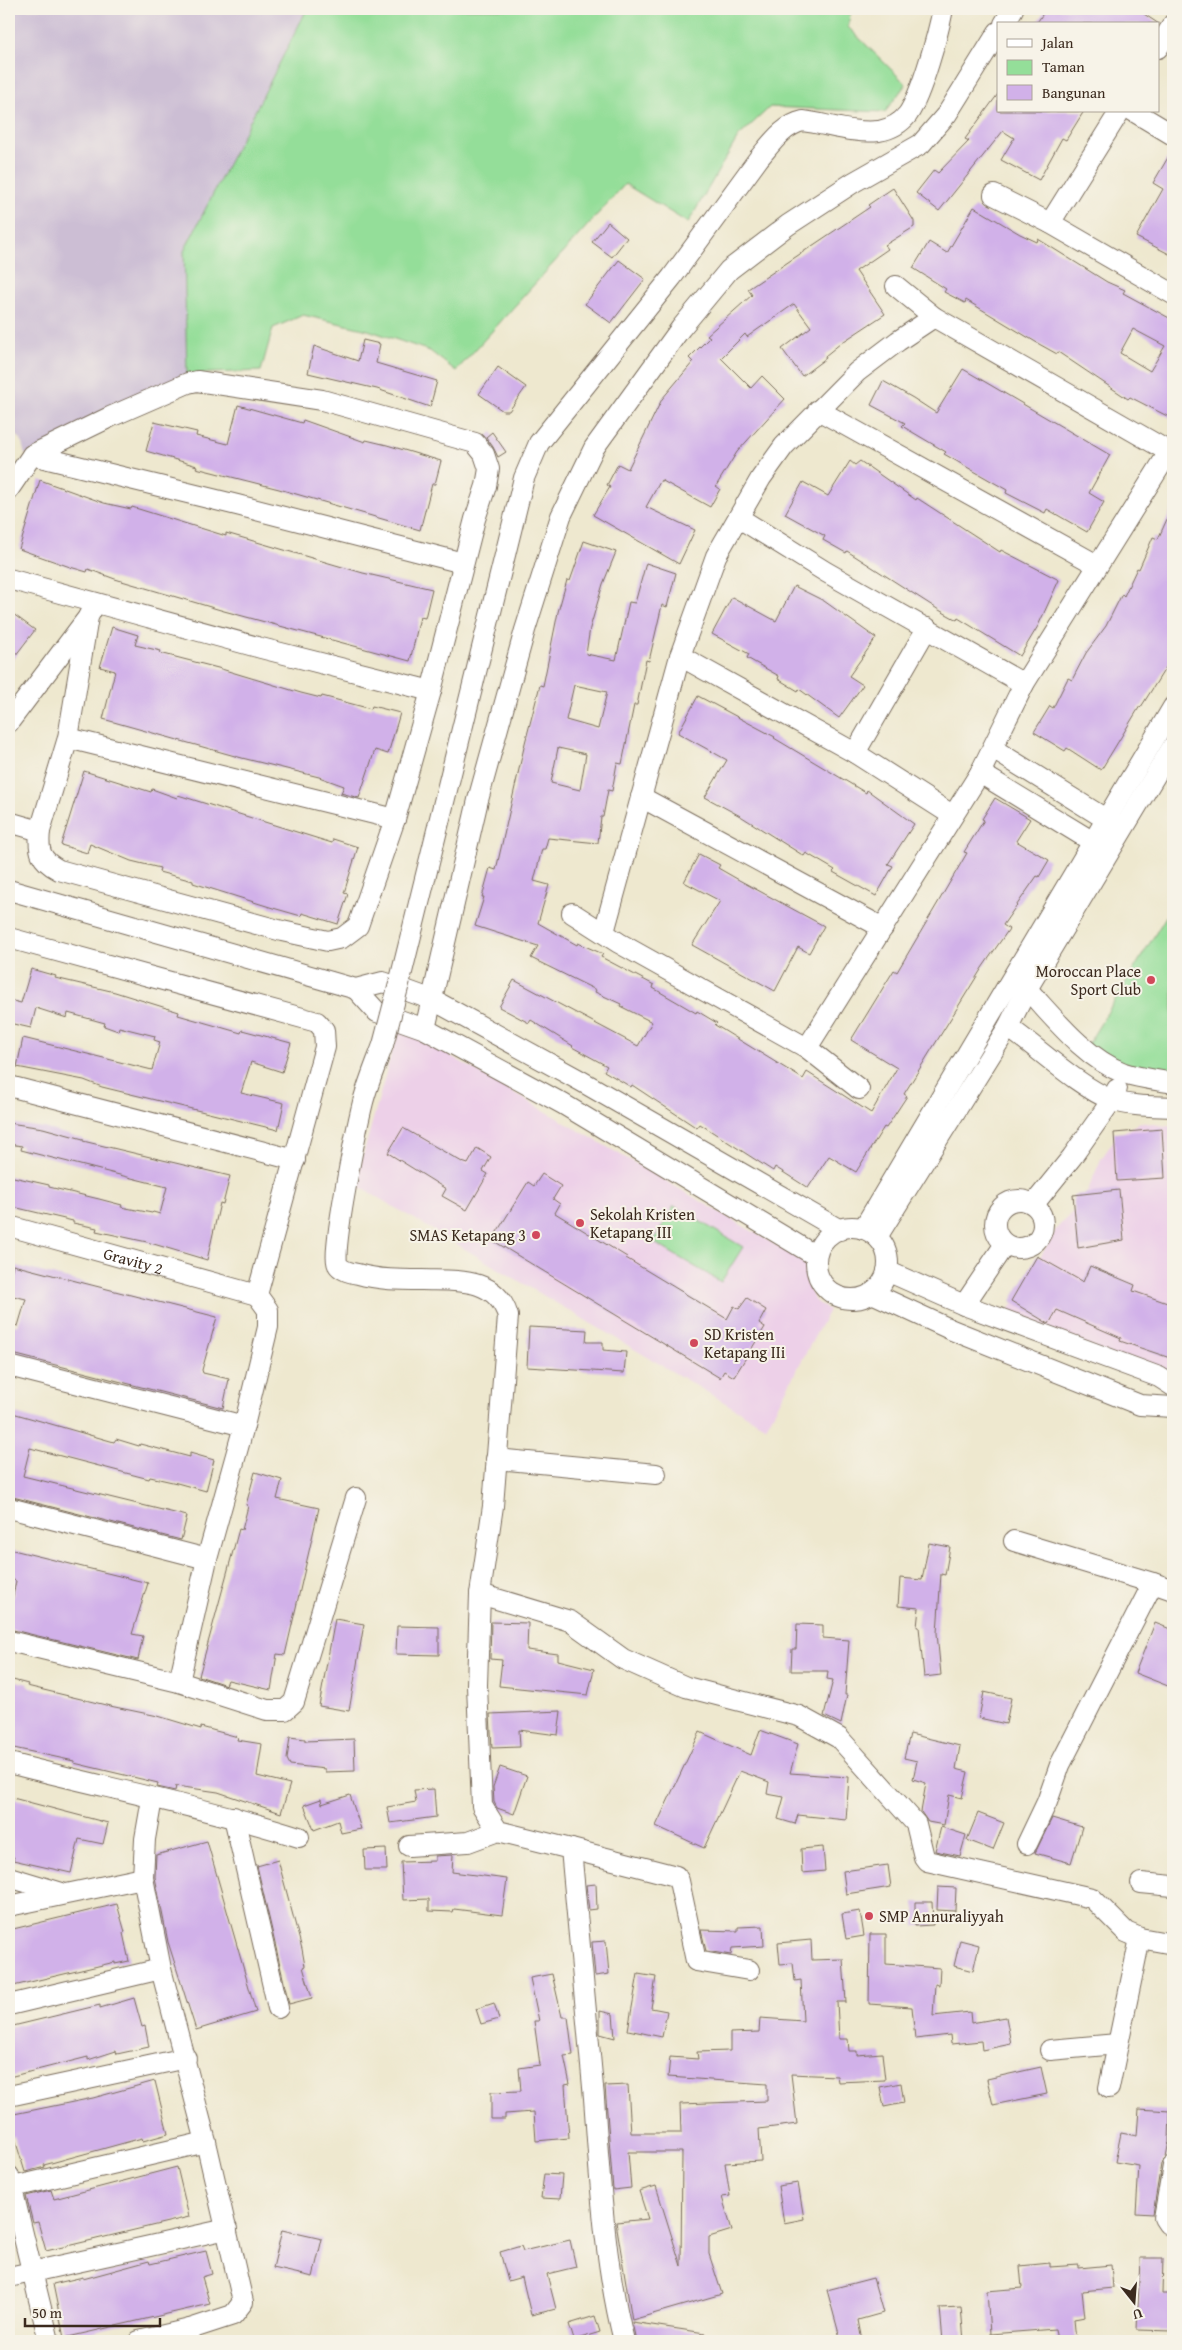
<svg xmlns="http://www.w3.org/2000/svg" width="1182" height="2350" font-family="'Gentium Book Plus',serif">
	<rect width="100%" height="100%" fill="#f7f3e8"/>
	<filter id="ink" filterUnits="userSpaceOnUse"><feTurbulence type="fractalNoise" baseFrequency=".02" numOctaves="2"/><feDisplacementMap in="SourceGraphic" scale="10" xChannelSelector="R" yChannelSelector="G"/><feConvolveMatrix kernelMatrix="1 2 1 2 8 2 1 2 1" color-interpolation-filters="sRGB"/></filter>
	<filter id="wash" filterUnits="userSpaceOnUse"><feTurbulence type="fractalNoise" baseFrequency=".0096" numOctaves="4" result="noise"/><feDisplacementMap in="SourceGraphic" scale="20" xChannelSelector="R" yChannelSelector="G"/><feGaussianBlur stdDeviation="1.12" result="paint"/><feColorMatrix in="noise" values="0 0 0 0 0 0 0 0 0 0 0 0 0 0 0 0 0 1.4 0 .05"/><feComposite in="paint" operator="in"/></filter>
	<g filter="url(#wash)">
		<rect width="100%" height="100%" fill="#eee8cf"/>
		<path fill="#edd0e8" d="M399 1026 807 1263V1282L814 1300 829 1310 766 1427 355 1184Z
			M1140 1122 1173 1127V1384L1003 1321 1057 1228 1084 1200 1101 1159 1117 1136Z"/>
		<path fill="#ccbed4" d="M9 9H307L184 251 187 374 25 455 21 439 9 430Z"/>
		<path fill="#94de99" stroke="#68845c" d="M307 9H851L848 27 906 84 885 112 770 107 738 137 688 223 625 184 456 371 430 351 368 330 303 315 273 328 261 371 187 374 184 251Z
			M1173 905V1075L1082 1054Z
			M674 1206 743 1247 721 1282 653 1242Z"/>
		<g id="blocks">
			<path fill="#d1b1e9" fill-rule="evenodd" d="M1046 9H1148L1144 14 1159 24H1036Z
				M998 94V111H1084L1066 140 1062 138 1039 180 1001 160 1014 138 1003 131 939 211 916 193 934 170 938 173 969 141 965 139Z
				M1173 149V256L1136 237 1163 189 1153 183Z
				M893 188 914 221V227L885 245 888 249 856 271 885 314 841 343 825 356 826 358 802 376 782 349 811 327 794 304 747 337 745 334 721 358 751 388 762 376 785 399 737 452 716 486 720 489 710 507 661 480 646 507 695 530 679 564 593 515 610 487 607 485 618 464 628 469 662 399 693 362 689 358 710 337 707 335 752 295 748 289 870 207 868 205Z
				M974 207 1020 234 1037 242 1038 239 1107 282 1125 290 1123 293 1173 320V419L1130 397 1128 399 1058 352 1057 354 1039 344 966 300 965 303 944 292 946 289 913 268 929 242 947 253ZM1133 329 1165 346 1150 371 1120 353Z
				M608 222 627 238 612 257 592 242Z
				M619 260 645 279 611 323 585 304Z
				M363 340 380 344 376 363 437 381 430 407 377 389 308 373 314 346 358 361Z
				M498 367 526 387 509 411H503L479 394Z
				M963 369 1110 455 1089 493 1104 502 1087 532 1047 509 1045 513 1006 493 1007 490 944 454 946 452 902 426 905 423 871 405 883 381 913 398 936 413Z
				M238 405 302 423 303 420 365 442 366 440 387 445 441 461 435 484H432L420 530 279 489 196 468 197 466 146 451 154 422 197 432 196 436 228 444Z
				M492 432 506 452 498 457 493 447 486 437Z
				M850 461 855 465 860 461 916 500 917 498 1000 552 1001 550 1059 580 1038 626 1020 656 958 618 957 620 939 610 847 551 846 553 823 540 825 536 785 514 803 482 828 496Z
				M40 480 104 503 131 509 132 507 226 536V533L363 573 432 589 425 618 420 617 410 661 224 611 115 579 88 569 87 572 70 567 19 549Z
				M1173 506V656L1141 707 1140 706 1101 770 1067 748 1065 751 1034 732 1050 706 1053 708 1068 678 1072 680 1086 653 1106 626 1122 594 1124 596 1137 568 1139 569 1153 537 1158 539Z
				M584 541 616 552 603 584 590 628 586 654 616 660 629 602 635 603 646 563 676 573 667 607 662 605 649 661 646 660 637 705H634L622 764 617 763 612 791 608 790 603 817H601L598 843 548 838 545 849H542L534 881 549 885 538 923 577 945 578 943 603 954 601 957 654 985 653 988 696 1013 697 1011 717 1023 715 1025 803 1079 807 1072 871 1113 897 1068 851 1040 894 970 897 972 936 906 967 853 964 852 984 820 982 819 995 798 1030 819 1016 841 1049 860 1039 877 1037 876 1003 925 1009 929 982 968 904 1094 907 1096 886 1128 884 1127 856 1172 829 1156 808 1188 775 1167 773 1171 700 1124 697 1128 632 1085 631 1087 604 1071 607 1066 572 1047 573 1046 531 1020 529 1023 499 1007 514 980 638 1046 652 1022 620 1006 621 1004 595 992 596 990 531 958 538 946 475 926 484 897H482L490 868 496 870 525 743 540 685 543 686 558 612 567 580 570 581ZM574 685 607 692 598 729 566 720ZM558 748 586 754 580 790 551 783Z
				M794 586 824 601 876 638 849 676 863 685 839 718 799 689 798 691 778 679 779 676 747 658 749 654 712 634 732 597 776 621Z
				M9 611 35 630 9 664Z
				M112 627 138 635 135 645 161 651 160 653 218 668 301 693 321 698 322 696 371 709 372 706 400 713 388 754 375 750 359 798 341 793 344 786 319 777 242 758 103 719 115 671 100 667Z
				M698 696 775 737 774 738 866 793 867 790 914 824 888 864 893 866 876 896 833 872 835 870 806 853 804 856 742 817 705 797 727 760 678 733Z
				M84 771 151 792 152 789 177 798 178 795 332 843 333 839 358 847 344 893 348 894 338 924 302 913 301 916 273 908 193 883V881L159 872 160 868 131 861 90 844 87 853 61 845Z
				M699 854 720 865 718 868 739 880 824 926 809 953 798 947 775 991 692 945 720 901 684 882Z
				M31 969 56 976 55 978 115 992 179 1012 178 1015 241 1033 242 1030 291 1043 282 1072 251 1062 241 1093 284 1103 278 1130 102 1087 84 1080 17 1067 23 1038 152 1070 160 1042 154 1040 155 1036 119 1027 118 1031 104 1026 105 1023 68 1013 67 1018 36 1008 31 1028 9 1023V1000L21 1003Z
				M9 1123 43 1128 83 1139V1141L230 1176 223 1204 220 1203 207 1260 147 1242 96 1231 97 1228 73 1223V1221L9 1206V1176L49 1185V1187L99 1199 122 1205 121 1207 152 1213 153 1212 160 1214 167 1187 21 1150 22 1146 9 1144Z
				M403 1128 462 1162 468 1164 477 1148 491 1157 483 1171 488 1174 467 1210 442 1196 446 1189 388 1153Z
				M1162 1129 1165 1178 1117 1181 1114 1133Z
				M542 1174 561 1186 553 1199 560 1204 555 1213 627 1257 626 1258 727 1319 734 1306 739 1309 747 1298 766 1310 759 1323 765 1327 734 1377 724 1371 720 1378 492 1240 528 1182 534 1186Z
				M1119 1190 1124 1240 1078 1248 1073 1195Z
				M1037 1256 1083 1282 1090 1266 1135 1285 1133 1291 1173 1305V1359L1120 1341 1121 1338 1057 1310 1049 1324 1011 1301Z
				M13 1265 217 1317 202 1370 203 1373 229 1379 223 1408 9 1353V1324L18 1326 26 1299 9 1295V1281Z
				M529 1327 587 1330 586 1342H603V1350L626 1352 624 1373 527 1367Z
				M9 1412 114 1442 116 1439 139 1446 140 1444 190 1457V1453L214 1460 206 1491 177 1483 150 1477 149 1479 30 1448 23 1476 187 1516 181 1540 9 1496Z
				M255 1472 282 1480 277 1499 319 1508 285 1655 277 1654 271 1690 228 1680 226 1685 199 1676 239 1529 242 1530 248 1506 246 1505Z
				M929 1543 950 1547 945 1575 941 1574 937 1633 941 1675 924 1677 919 1627H917L919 1608 898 1606 900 1578 922 1580Z
				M9 1549 148 1583 132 1634 143 1636 138 1660 9 1629V1616L16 1581 9 1578Z
				M335 1619 364 1624 349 1711 319 1706Z
				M491 1622 528 1623 527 1650 558 1654V1660L594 1669 588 1695 499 1686 502 1660 490 1659Z
				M1155 1623 1173 1630V1688L1135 1673Z
				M797 1624 823 1625V1638L849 1640 845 1695H847L841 1724 824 1716 833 1680 827 1679 828 1671H791L792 1649H796Z
				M397 1626 439 1627V1655L396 1654Z
				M9 1679 28 1684 27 1686 110 1706 158 1716 201 1729V1727L238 1737 237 1740 262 1744 257 1776 290 1784 281 1813 218 1792 176 1786 175 1791 157 1787 158 1783 74 1763V1761L9 1747Z
				M984 1692 1011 1698 1006 1724 979 1718Z
				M561 1711 558 1735 519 1730 520 1747 492 1748 490 1714Z
				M760 1730 798 1744 790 1773 849 1777 846 1820 798 1815 795 1824 778 1819 784 1797 767 1794 769 1782 740 1771 704 1848 656 1826 700 1732 751 1755Z
				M910 1734 960 1746 956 1769 968 1772 962 1798 949 1795 944 1825 928 1822 921 1812 926 1783 913 1779 917 1761 904 1758Z
				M290 1737 305 1739V1741L354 1739 355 1771 325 1772V1769L290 1765 287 1759Z
				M500 1767 527 1776 514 1814 497 1808 494 1802 493 1787Z
				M434 1789 436 1817 390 1823 387 1807 416 1802 414 1790Z
				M350 1795 361 1829 341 1833 338 1821 314 1830 304 1805 321 1799 322 1804Z
				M9 1797 108 1823 103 1844 79 1839 71 1873 13 1860 14 1857 9 1856Z
				M978 1813 1004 1823 993 1850 967 1840Z
				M1052 1818 1082 1827 1071 1863 1035 1853Z
				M941 1827 966 1835 960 1856 935 1851Z
				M207 1841 256 2012 196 2030 168 1942 155 1877 156 1855Z
				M823 1847 825 1871 802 1873 801 1849Z
				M386 1849 387 1870H365L364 1850Z
				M453 1855 452 1872 507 1879 502 1915 454 1909 453 1912 429 1911V1899L403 1900 401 1862 435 1861V1856Z
				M278 1860 302 1949 305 1966 303 1967 312 1998 289 2004 257 1866Z
				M888 1865 891 1887 846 1894 843 1871Z
				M596 1884 597 1909 589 1910 586 1885Z
				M938 1887 956 1888 955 1911 937 1910Z
				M915 1902H932L933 1925 915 1926Z
				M117 1904 125 1932 123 1933 129 1961 115 1964V1962L9 1987V1930Z
				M860 1911 864 1936 846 1939 842 1914Z
				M763 1926 764 1946 732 1948 731 1955 706 1951 701 1930 738 1931V1927Z
				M870 1934H886V1964L940 1968 939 1985 935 1984 933 2016 970 2012 971 2023 1006 2017 1011 2044 982 2050 981 2041 951 2044 950 2035 915 2039 912 2007 869 2004Z
				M811 1940 812 1960 843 1959 846 2002H837L839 2039H848L849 2051H857V2055L882 2053 885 2080 838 2082 837 2076 791 2074 797 2124 759 2129 761 2161 725 2163 730 2196 722 2197 732 2230 709 2237V2254L722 2294 632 2320 616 2222 648 2219 639 2191 656 2186 681 2266 682 2152H628L631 2188 613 2190 605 2086 628 2085 631 2133H681L680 2104 767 2101V2084L668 2077 670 2057 698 2059 697 2052 730 2051V2033L759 2032 760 2018 803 2021 801 1980 795 1981 793 1963 780 1964 778 1943Z
				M960 1940 979 1945 973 1971 954 1966Z
				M606 1941 609 1974 595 1976 592 1942Z
				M552 1974 562 2017H568L573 2055 564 2056 570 2084 565 2085 569 2138 536 2141 534 2112 505 2114V2119H491V2092L521 2091 519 2068 540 2065 534 2021H539L530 1978Z
				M638 1974 656 1977 651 2008 667 2011 662 2037 628 2030Z
				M134 1998 142 2027 145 2026 149 2047 117 2054 116 2051 88 2060V2057L9 2077V2027L100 2005V2008Z
				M494 2003 499 2019 481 2024 476 2009Z
				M600 2011 613 2014 615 2038 600 2034Z
				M1041 2067 1047 2094 993 2105 987 2079Z
				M155 2081 168 2134 143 2141 142 2138 44 2165 45 2167 25 2172 14 2136 9 2137V2115L93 2098Z
				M901 2083 904 2103 884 2107 880 2087Z
				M1139 2109 1170 2111 1169 2141 1166 2157 1161 2164 1153 2214 1136 2213 1139 2166 1115 2162 1121 2133 1137 2136Z
				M177 2167 189 2217 46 2251 38 2222 33 2223 26 2196 51 2190 54 2199Z
				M544 2174 562 2175 560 2199 541 2198Z
				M798 2183 804 2219 784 2223 778 2186Z
				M282 2230 322 2239 313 2277 273 2268Z
				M570 2240 576 2267 547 2274 556 2309 531 2315 522 2277 508 2281 500 2252 521 2246 523 2251Z
				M206 2251 212 2274 202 2277 210 2304 64 2338 53 2284 83 2277V2279L149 2261 150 2264Z
				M1140 2258H1163L1162 2294H1173V2331L1137 2330Z
				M1050 2263V2267L1079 2265V2268L1111 2265 1113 2288 1082 2291 1085 2317 1074 2319 1076 2341H1057L1055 2329 990 2334 987 2291 1022 2288 1020 2266Z
				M873 2278 883 2313 858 2320 862 2341H841L827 2290Z
				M961 2307 964 2341H943L940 2308Z
				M595 2316 600 2332 574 2340 569 2324Z
				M632 2322 705 2333 704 2341H636Z"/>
		</g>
	</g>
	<g filter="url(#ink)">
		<use href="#blocks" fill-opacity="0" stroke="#7a6c5c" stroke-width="1"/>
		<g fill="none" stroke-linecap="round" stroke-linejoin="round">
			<defs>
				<g id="minor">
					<path d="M1004 24 1013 9"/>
					<path d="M1158 48 1173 24"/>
					<path d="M1133 111 1173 135"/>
					<path d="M994 195 1050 223 1173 294"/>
					<path d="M1050 223 1120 111"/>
					<path d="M896 286 934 317 1173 454"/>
					<path d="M818 410 1097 565"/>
					<path d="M32 455 237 505 463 563"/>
					<path d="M9 489 32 455 110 417 188 383 197 381 322 400 475 443 484 454 489 469 486 486 475 519 431 691 395 819 358 926 342 938 328 941 282 931 59 870C40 860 38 851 40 831L68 738 88 617 95 603"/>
					<path d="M739 518 826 572 1024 684"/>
					<path d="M9 579 261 648 431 691"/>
					<path d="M680 656 855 753 952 815"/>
					<path d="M9 722 86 620"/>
					<path d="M68 738 395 819"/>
					<path d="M993 749 1117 826"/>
					<path d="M855 753 927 628"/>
					<path d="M980 773 1103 848"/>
					<path d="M641 797 883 928"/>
					<path d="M9 822 40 831"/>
					<path d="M9 890 356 989 383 982 433 1000 581 1081 840 1230"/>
					<path d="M572 913 619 943 807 1048 859 1089"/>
					<path d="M604 932 680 656 716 556 761 478 784 446 857 372 898 341 934 317"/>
					<path d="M9 938 317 1022 324 1030 325 1047 257 1295 268 1310V1327L244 1426 207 1559 179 1682"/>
					<path d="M400 980 524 478 539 443 672 277 759 158C771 144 784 125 803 121 827 124 854 134 879 131 890 129 901 123 908 114 922 93 938 34 943 9"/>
					<path d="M356 989 377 1012 425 1029 563 1104 816 1256"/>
					<path d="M1027 989C1054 1018 1086 1059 1124 1073 1139 1078 1157 1080 1173 1083"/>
					<path d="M1008 1027C1038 1048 1079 1087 1112 1100 1131 1107 1154 1106 1173 1107"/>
					<path d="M425 1029 478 800 525 630 561 516 594 448 681 328 729 270 788 225 854 182 921 144 947 114 998 32"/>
					<path d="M383 1045C376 1064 368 1083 363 1102 358 1122 330 1256 338 1265 342 1271 352 1273 358 1274 379 1280 400 1280 422 1280 455 1281 496 1276 508 1316L493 1506 480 1594 477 1685 482 1806 498 1831 571 1849C579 1932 587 2015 594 2098 600 2179 604 2262 624 2341"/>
					<path d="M807 1048 980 773 1024 684 1169 452"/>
					<path d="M9 1086 295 1160"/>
					<circle cx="1019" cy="1224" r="24"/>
					<path d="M1034 1204 1072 1157 1112 1100 1117 1089"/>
					<path id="s1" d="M9 1226 257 1295"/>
					<circle cx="852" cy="1263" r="36"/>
					<path d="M863 1229 1173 707"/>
					<path d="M877 1237 1008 1027 1027 989 1173 746"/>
					<path d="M887 1271 964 1305 1159 1377 1173 1386"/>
					<path d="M872 1293 952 1330 1140 1405 1173 1407"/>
					<path d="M964 1305 1005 1244"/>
					<path d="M9 1366 244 1426"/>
					<path d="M496 1459 656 1474"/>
					<path d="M9 1508 207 1559"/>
					<path d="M1014 1541 1153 1583"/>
					<path d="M480 1594 570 1621 623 1659 686 1687 799 1716 839 1738 916 1824 924 1857 927 1861 1092 1898 1126 1932 1140 1938 1173 1944"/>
					<path d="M9 1641 179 1682 267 1710H285L294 1702 356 1498"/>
					<path d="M9 1763C106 1788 204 1807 299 1837"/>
					<path d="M152 1799 145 1839 143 1878 161 1969 206 2142 243 2302 233 2315 190 2329 183 2341"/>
					<path d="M234 1817 278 2008"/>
					<path d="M1027 1844 1047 1802 1060 1765 1153 1583 1173 1590"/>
					<path d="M409 1846 468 1842 498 1831"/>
					<path d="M571 1849 676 1876 679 1881 696 1961 749 1970"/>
					<path d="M9 1877 62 1893"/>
					<path d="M1141 1883 1173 1886"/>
					<path d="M9 1906 143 1878"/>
					<path d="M9 2005 161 1969"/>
					<path d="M1050 2050 1117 2044"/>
					<path d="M1109 2088 1140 1938"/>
					<path d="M9 2096 186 2058"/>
					<path d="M1173 2166 1164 2218 1168 2224 1173 2226"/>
					<path d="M9 2176 49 2341"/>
					<path d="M9 2188 206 2142"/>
					<path d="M9 2277 227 2229"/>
					<path d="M139 2341 190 2329"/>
				</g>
			</defs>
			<use href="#minor" stroke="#7a6c5c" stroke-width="22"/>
			<use href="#minor" stroke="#fff" stroke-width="20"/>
			<defs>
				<path id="minor-bridge" d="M383 1045 400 980"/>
			</defs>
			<use href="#minor-bridge" stroke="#7a6c5c" stroke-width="22" stroke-linecap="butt"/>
			<use href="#minor-bridge" stroke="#fff" stroke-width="20"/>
		</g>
	</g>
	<g fill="#d1495b" stroke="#f7f3e8" stroke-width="2">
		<circle cx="1151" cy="980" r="5"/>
		<circle cx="580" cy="1223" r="5"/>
		<circle cx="536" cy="1235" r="5"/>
		<circle cx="694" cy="1343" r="5"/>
		<circle cx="869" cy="1916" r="5"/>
	</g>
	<g text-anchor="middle" stroke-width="4" stroke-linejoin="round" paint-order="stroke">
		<g font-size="16" fill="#3b2a1e" stroke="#f7f3e8" text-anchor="start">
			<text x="1141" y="977" text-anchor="end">Moroccan Place<tspan x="1141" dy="18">Sport Club</tspan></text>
			<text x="590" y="1220">Sekolah Kristen<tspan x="590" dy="18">Ketapang III</tspan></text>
			<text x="526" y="1241" text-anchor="end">SMAS Ketapang 3</text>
			<text x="704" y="1340">SD Kristen<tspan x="704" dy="18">Ketapang IIi</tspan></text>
			<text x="879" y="1922">SMP Annuraliyyah</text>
		</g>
		<g font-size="16" fill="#3b2a1e" stroke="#f7f3e8">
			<text dy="6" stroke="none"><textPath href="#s1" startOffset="129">Gravity 2</textPath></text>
		</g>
	</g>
	<rect width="1182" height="2350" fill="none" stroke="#f7f3e8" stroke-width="30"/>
	<rect x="997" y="22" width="162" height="90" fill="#f7f3e8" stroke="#aca397"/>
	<rect x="1007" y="39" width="25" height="8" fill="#ffffff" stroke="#aca397"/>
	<text x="1042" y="48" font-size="15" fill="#3b2a1e">Jalan</text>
	<rect x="1007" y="60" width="25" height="15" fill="#94de99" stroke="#aca397"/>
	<text x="1042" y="72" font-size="15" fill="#3b2a1e">Taman</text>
	<rect x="1007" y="85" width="25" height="15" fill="#d1b1e9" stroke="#aca397"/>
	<text x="1042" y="98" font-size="15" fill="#3b2a1e">Bangunan</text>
	<g transform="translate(1134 2302) rotate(163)" stroke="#f7f3e8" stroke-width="4" paint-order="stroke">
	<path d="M0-4L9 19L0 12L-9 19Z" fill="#3b2a1e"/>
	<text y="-8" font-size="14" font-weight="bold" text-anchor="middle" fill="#3b2a1e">U</text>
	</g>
	<path d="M25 2318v8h135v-8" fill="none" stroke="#3b2a1e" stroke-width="2.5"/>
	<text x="32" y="2318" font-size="15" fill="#3b2a1e" stroke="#f7f3e8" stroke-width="4" paint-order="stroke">50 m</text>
</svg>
